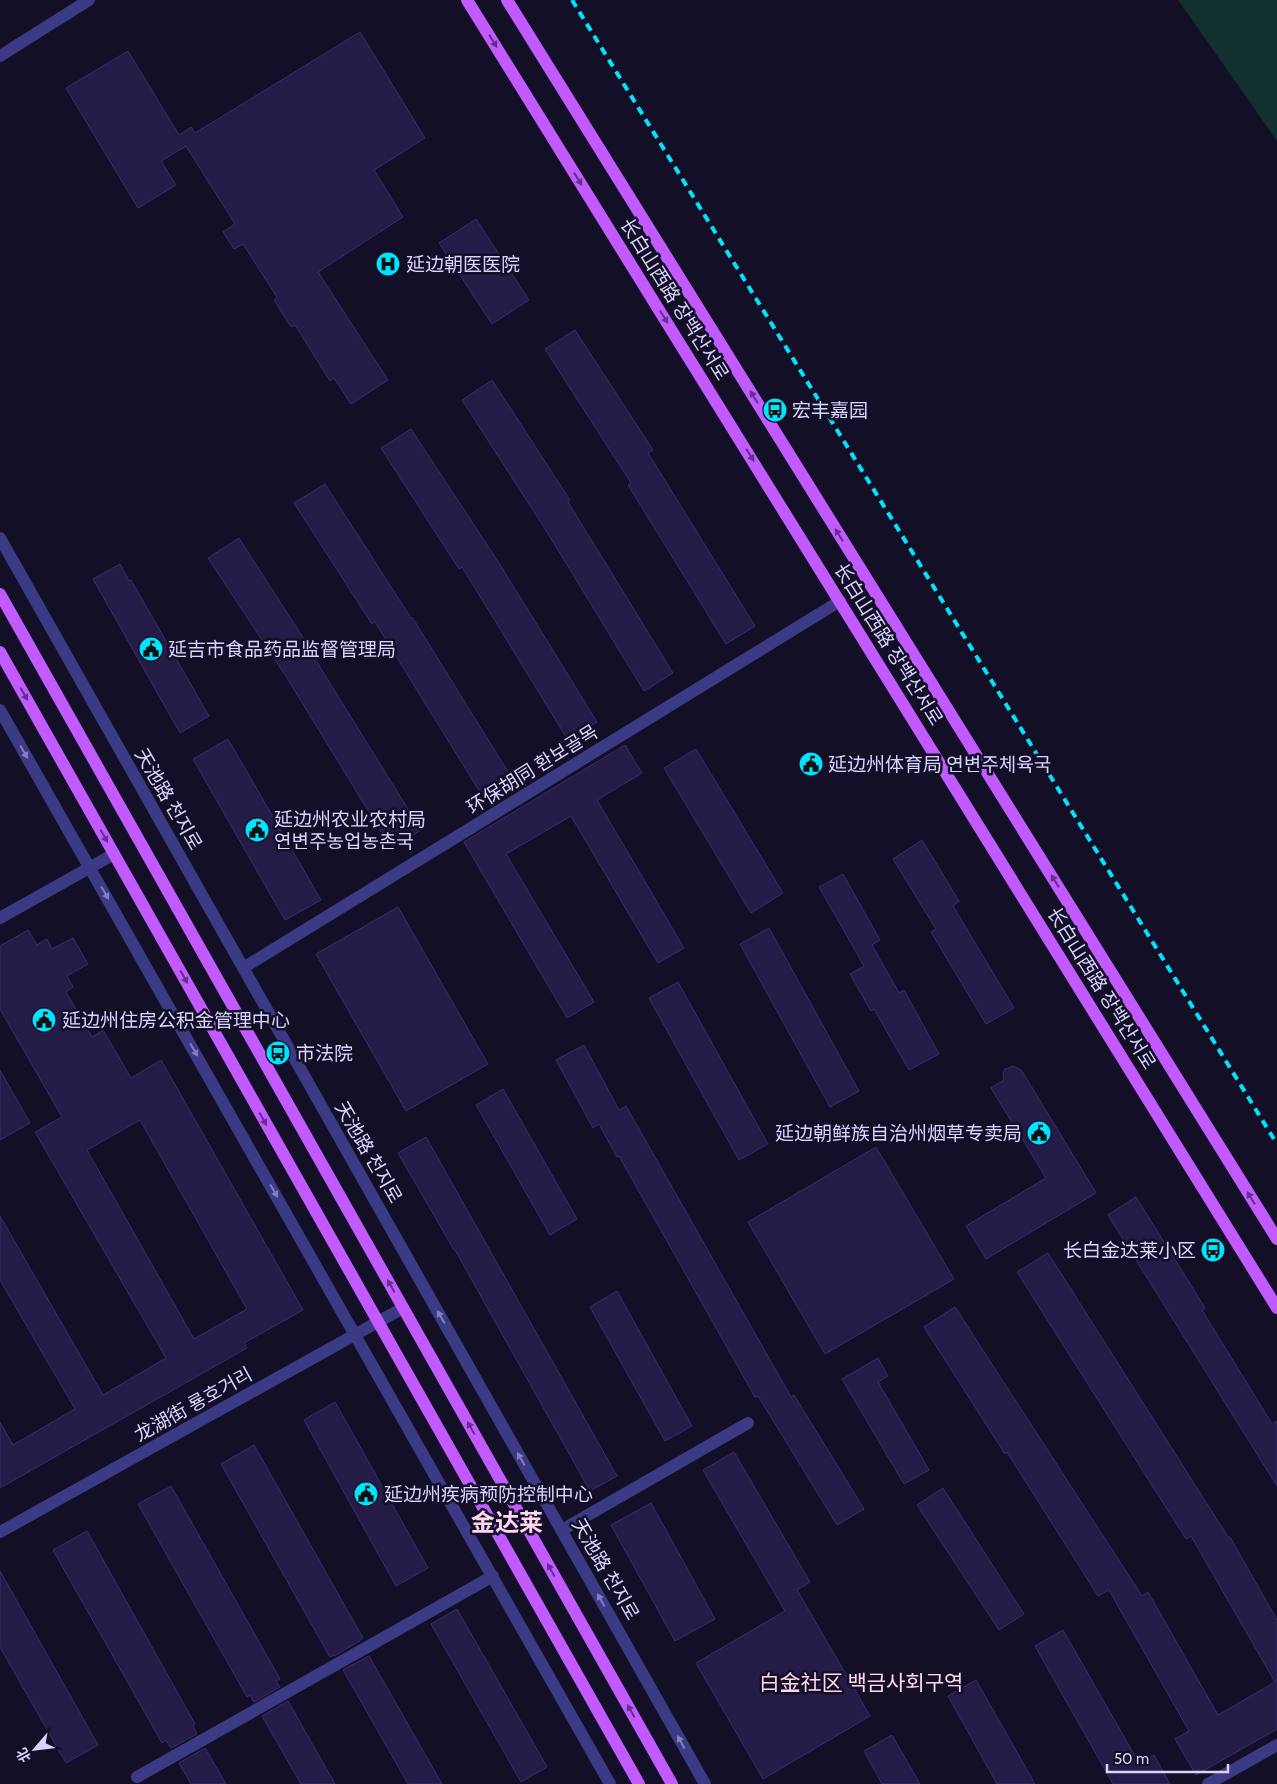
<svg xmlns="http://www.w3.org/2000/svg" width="1277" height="1784" font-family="Cabin,'Noto Sans SC','Noto Sans KR',sans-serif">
	<rect width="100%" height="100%" fill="#130f26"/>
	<path fill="#12302f" d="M1178 0H1277V141L1190 17Z"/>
	<path fill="#241b47" stroke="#3b2d73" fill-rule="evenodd" d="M360 32 425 138 374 170 403 217 318 272 388 380 351 404 334 378 330 381 295 325 291 327 274 300 277 297 243 244 234 249 223 232 235 224 186 146 161 161 176 185 138 208 66 88 128 51 179 135 191 127 195 133Z
		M476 219 529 300 492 324 439 243Z
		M575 330 653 450 648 453 755 626 726 644 628 485 631 483 545 349Z
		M492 380 570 500 568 502 673 673 644 691 547 532 462 400Z
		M411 429 499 563 597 722 568 740 462 567 459 569 381 448Z
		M325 484 411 618 412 617 510 775 481 794 375 622 372 624 294 503Z
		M239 538 316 658 315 659 421 830 391 848 287 678 208 558Z
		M120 564 129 581 131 580 209 716 180 733 93 579Z
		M228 739 321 900 285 920 193 759Z
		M625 745 642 773 597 800 684 948 658 963 571 816 506 854 594 1002 567 1018 464 842Z
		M696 749 783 893 751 913 664 768Z
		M922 840 959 901 953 906 1014 1008 986 1024 931 932 936 929 893 859Z
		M843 874 880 940 872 945 899 993 904 990 939 1054 909 1070 874 1009 871 1011 850 974 864 966 819 887Z
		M398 907 488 1064 406 1111 316 954Z
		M769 928 859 1091 830 1107 740 944Z
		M28 930 37 945 47 939 52 949 73 938 88 964 67 976 73 987 66 992 92 1037 103 1030 131 1078 161 1060 303 1310 244 1343 247 1348 0 1488V1422L13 1445 75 1409 0 1280V1216L103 1395 166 1358 35 1132 62 1117 0 1009V946ZM140 1120 247 1309 194 1339 87 1150Z
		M678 982 768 1144 739 1160 649 998Z
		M584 1045 619 1110 626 1106 791 1397 794 1395 864 1509 837 1525 758 1396 755 1397 619 1156 617 1157 599 1124 593 1128 556 1060Z
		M1014 1066 1022 1071 1096 1193 986 1259 966 1226 1046 1178 991 1088 1004 1080 1003 1074 1005 1069Z
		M0 1070 30 1123 0 1140Z
		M503 1089 577 1219 550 1235 476 1105Z
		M426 1137 617 1476 590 1491 455 1250H454L398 1153Z
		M876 1147 954 1279 825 1354 748 1222Z
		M1136 1197 1205 1308 1202 1310 1272 1424 1277 1421V1486L1108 1215Z
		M1048 1253 1228 1537H1230L1277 1620V1729L1196 1775 1175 1739 1189 1731 1109 1590 1098 1596 1007 1452 1005 1454 924 1327 955 1307 1142 1596 1148 1592 1218 1715 1275 1682 1191 1536 1186 1539 1017 1272Z
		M617 1291 692 1426 665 1441 590 1307Z
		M878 1358 888 1376 878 1382 929 1470 904 1484 842 1379Z
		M335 1402 428 1568 396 1586 304 1420Z
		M254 1445 363 1638 360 1640V1641L334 1656V1655L330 1657 221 1464Z
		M734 1452 810 1582 797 1590 870 1716 763 1779 696 1663 785 1611 703 1470Z
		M171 1486 280 1679 276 1681 280 1687 254 1702 250 1695 247 1697 138 1504Z
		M943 1488 1024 1614 999 1630 917 1505Z
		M651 1503 715 1619 675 1641 611 1525Z
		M87 1531 195 1724 193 1726 197 1734 171 1748 166 1740 162 1743 53 1550Z
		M0 1571 98 1745 66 1763 0 1647Z
		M457 1609 547 1767 521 1782 431 1624Z
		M1063 1630 1139 1763 1154 1755 1170 1784H1113L1035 1646Z
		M369 1656 442 1784H408L343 1670Z
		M976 1680 1035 1784H997L948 1696Z
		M288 1701 335 1784H301L262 1716Z
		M892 1735 920 1784H882L864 1751Z
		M205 1748 226 1784H191L179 1763Z"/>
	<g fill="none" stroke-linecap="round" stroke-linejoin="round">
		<path stroke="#3d3a85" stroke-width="12" d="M0 56 89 0
			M0 538 705 1784
			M0 710 610 1784
			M0 918 114 854
			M243 968 840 601
			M562 1530 748 1423
			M0 1532 403 1308
			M137 1777 493 1576
			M1208 1784 1277 1745"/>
		<path stroke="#c25bff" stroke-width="12" d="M467 0 1277 1308
			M507 0 1277 1239
			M0 594 672 1784
			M0 652 639 1784"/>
		<path stroke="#00e5ff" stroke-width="4" stroke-dasharray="8 6" stroke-linecap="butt" d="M572 0 1277 1144"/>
	</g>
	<defs><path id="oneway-solid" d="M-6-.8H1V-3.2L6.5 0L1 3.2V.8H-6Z" transform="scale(1.25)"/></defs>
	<g fill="#623188">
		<use href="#oneway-solid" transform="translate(493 41) rotate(58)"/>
		<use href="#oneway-solid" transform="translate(578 179) rotate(58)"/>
		<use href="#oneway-solid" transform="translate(664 317) rotate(58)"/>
		<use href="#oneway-solid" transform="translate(754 397) rotate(-122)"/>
		<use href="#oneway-solid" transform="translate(750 455) rotate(58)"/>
		<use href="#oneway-solid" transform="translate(839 535) rotate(-122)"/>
		<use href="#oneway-solid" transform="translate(24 694) rotate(61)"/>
		<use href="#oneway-solid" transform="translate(104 836) rotate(61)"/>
		<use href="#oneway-solid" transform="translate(1055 881) rotate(-122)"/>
		<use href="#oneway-solid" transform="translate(184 977) rotate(61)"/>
		<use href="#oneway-solid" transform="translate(263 1119) rotate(61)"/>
		<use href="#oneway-solid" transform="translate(1251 1198) rotate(-122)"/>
		<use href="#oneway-solid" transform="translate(391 1286) rotate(-119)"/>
		<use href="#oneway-solid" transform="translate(471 1428) rotate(-119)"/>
		<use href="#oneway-solid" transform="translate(551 1570) rotate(-119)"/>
		<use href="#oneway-solid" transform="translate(631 1711) rotate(-119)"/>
	</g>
	<g fill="#837fbc">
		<use href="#oneway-solid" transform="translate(24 752) rotate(60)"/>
		<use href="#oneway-solid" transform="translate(105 893) rotate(60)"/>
		<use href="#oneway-solid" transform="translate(194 1050) rotate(60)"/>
		<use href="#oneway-solid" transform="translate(274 1191) rotate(60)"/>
		<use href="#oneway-solid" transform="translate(441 1317) rotate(-120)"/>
		<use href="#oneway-solid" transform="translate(521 1459) rotate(-120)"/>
		<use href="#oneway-solid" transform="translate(601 1600) rotate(-119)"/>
		<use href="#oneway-solid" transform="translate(681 1742) rotate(-119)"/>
	</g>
	<defs>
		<symbol id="hospital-disc" viewBox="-11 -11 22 22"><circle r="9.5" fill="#00e5ff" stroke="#130f26"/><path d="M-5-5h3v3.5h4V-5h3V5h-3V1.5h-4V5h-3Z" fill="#111"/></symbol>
		<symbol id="bus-disc" viewBox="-11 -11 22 22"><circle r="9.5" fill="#00e5ff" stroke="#130f26"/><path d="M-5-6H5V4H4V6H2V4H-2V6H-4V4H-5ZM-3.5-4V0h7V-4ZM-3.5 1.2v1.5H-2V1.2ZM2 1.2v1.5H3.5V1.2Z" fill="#111"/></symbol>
		<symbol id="civic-disc" viewBox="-11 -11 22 22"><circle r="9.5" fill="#00e5ff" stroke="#130f26"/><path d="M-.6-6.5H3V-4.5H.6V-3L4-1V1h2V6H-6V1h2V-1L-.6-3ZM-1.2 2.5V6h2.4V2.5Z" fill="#111"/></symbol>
	</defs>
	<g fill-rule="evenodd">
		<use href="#hospital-disc" x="374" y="250" width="28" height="28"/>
		<use href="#bus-disc" x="761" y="396" width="28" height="28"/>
		<use href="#civic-disc" x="137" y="635" width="28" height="28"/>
		<use href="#civic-disc" x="797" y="750" width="28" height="28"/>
		<use href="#civic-disc" x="243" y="816" width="28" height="28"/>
		<use href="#civic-disc" x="30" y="1006" width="28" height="28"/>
		<use href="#bus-disc" x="264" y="1039" width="28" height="28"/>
		<use href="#civic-disc" x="1025" y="1119" width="28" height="28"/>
		<use href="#bus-disc" x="1199" y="1236" width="28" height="28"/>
		<use href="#civic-disc" x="352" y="1480" width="28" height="28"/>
	</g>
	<g text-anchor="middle" stroke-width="5" stroke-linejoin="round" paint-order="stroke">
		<g font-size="19" fill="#d9d4ff" stroke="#130f26" text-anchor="start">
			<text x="406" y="271">延边朝医医院</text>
			<text x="792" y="417">宏丰嘉园</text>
			<text x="168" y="656">延吉市食品药品监督管理局</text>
			<text x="828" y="771">延边州体育局 연변주체육국</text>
			<text x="274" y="826">延边州农业农村局<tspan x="274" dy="22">연변주농업농촌국</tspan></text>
			<text x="62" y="1027">延边州住房公积金管理中心</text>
			<text x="296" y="1060">市法院</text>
			<text x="1022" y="1140" text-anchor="end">延边朝鲜族自治州烟草专卖局</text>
			<text x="1196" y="1257" text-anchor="end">长白金达莱小区</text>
			<text x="384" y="1501">延边州疾病预防控制中心</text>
		</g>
		<g font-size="19" fill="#d9d4ff" stroke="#130f26">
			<text transform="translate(675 299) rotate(58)" y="7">长白山西路 장백산서로</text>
			<text transform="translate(889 644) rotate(58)" y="7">长白山西路 장백산서로</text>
			<text transform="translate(532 769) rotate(-32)" y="7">环保胡同 환보골목</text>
			<text transform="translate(169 799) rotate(60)" y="7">天池路 천지로</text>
			<text transform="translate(1102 988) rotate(58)" y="7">长白山西路 장백산서로</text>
			<text transform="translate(369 1152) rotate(60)" y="7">天池路 천지로</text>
			<text transform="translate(193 1404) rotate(-29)" y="7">龙湖街 룡호거리</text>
			<text transform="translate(606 1569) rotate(60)" y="7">天池路 천지로</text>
		</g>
		<g font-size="21" fill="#ffd6f0" stroke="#130f26">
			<text x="861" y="1690">白金社区 백금사회구역</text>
		</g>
		<g font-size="24" font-weight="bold" fill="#ffd6f0" stroke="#130f26">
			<text x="507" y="1531">金达莱</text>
		</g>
	</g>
	<g transform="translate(35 1749) rotate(242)" stroke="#130f26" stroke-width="4" paint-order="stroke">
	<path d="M0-4L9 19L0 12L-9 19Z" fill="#d9d4ff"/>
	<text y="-8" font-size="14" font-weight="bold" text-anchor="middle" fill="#d9d4ff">北</text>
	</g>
	<path d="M1107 1764v8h121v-8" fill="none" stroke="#d9d4ff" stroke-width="2.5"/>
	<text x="1114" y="1764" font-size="15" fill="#d9d4ff" stroke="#130f26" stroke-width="4" paint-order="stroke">50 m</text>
</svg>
